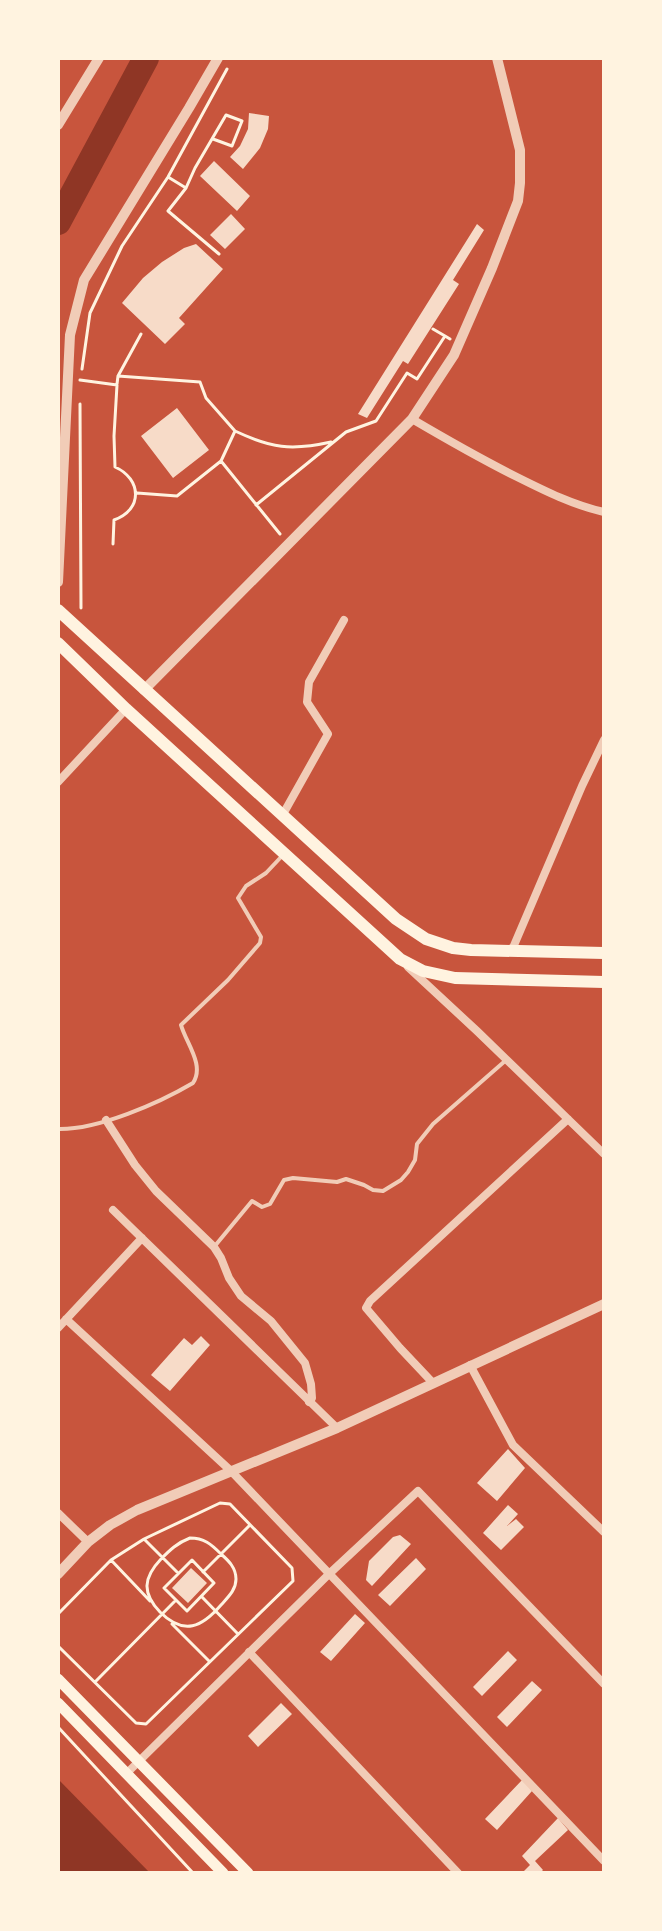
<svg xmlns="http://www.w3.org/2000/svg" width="662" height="1931" font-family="Literata,serif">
	<rect width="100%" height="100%" fill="#c8553d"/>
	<path fill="#8f3625" d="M58 1779 150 1873H58Z"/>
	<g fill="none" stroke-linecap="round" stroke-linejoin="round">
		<path stroke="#8f3625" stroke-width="26" d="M58 222 146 58"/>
	</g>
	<path fill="#f7dbc8" d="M249 113 269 116 268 129 260 148 243 169 230 157 240 146 248 129Z
		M214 161 250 196 237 211 200 176Z
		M231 214 245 229 225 249 210 235Z
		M477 224 484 230 453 280 459 284 408 364 403 361 367 418 358 414Z
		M196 244 223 269 179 318 185 324 165 344 122 303 143 278 162 262 184 248Z
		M177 408 209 450 173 478 141 436Z
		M201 1336 210 1345 170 1391 151 1375 184 1338 192 1345Z
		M508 1449 525 1468 497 1501 477 1483Z
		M508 1505 518 1514 507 1526 516 1519 524 1527 501 1550 483 1533Z
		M400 1535 411 1544 372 1586 366 1580 369 1561 393 1537Z
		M416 1558 426 1569 390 1606 378 1595Z
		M191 1568 207 1583 188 1603 172 1588Z
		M355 1614 365 1623 331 1661 320 1652Z
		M508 1651 517 1660 482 1696 473 1687Z
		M532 1681 542 1690 507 1727 497 1717Z
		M281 1703 292 1714 258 1747 248 1736Z
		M523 1779 532 1791 497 1830 485 1819Z
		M558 1818 568 1830 535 1861 543 1870 540 1873H522L530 1865 522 1856Z"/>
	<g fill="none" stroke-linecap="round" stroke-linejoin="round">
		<path stroke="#fff3e0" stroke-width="3" d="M168 177 186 188 168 211 219 254
			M186 188 195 168 226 115 242 121 232 146 213 139
			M433 329 445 336
			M82 369 90 313 122 246 168 177 227 69
			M118 376 141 334
			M80 380 117 385 114 436 115 467C142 479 143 510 114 520L113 544
			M117 384 118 376 200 382 206 398 235 431 221 461
			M80 404 81 608
			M235 431C271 448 291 451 331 442
			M137 493 177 496 221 461 280 534
			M256 505 346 432 376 421 407 373 417 379 445 336 450 339
			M190 1538C204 1538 211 1544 221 1554 229 1561 236 1568 236 1579 236 1590 228 1597 221 1605 202 1627 184 1636 160 1612 142 1593 143 1578 161 1559 170 1550 177 1543 190 1538Z
			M144 1539 178 1573
			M111 1560 150 1601
			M192 1560 214 1583 187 1611 164 1588Z
			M203 1572 250 1525
			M202 1597 238 1634
			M58 1614 111 1560 144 1539 220 1503 230 1504 292 1568 293 1581 146 1724 136 1723 58 1646
			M172 1624 209 1661
			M95 1682 176 1600
			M58 1727 193 1873"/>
		<path stroke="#f1ccb7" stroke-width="4" d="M58 1129C98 1130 159 1103 193 1083 205 1065 186 1043 181 1025L228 980 260 943 261 937 238 898 246 886 266 873 282 856
			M214 1247 252 1201 262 1207 270 1204 284 1180 293 1178 337 1182 346 1179 364 1185 373 1190 383 1191 401 1180 408 1172 415 1160 417 1144 433 1124 505 1061"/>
		<path stroke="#f1ccb7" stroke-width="8" d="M412 419C446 439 481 459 517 477 545 491 573 505 604 512
			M58 782 126 709
			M282 816 328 734 307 702 309 682 344 620
			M512 950 582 786 604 740
			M408 967 477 1031 604 1154
			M106 1120 135 1165 156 1191 214 1247 221 1258 229 1278 241 1296 271 1321 305 1363 311 1384 312 1398 309 1402
			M113 1210 337 1428
			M66 1319 231 1471 604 1861
			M58 1328 142 1238
			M470 1365 513 1445 604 1532
			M433 1383 400 1348 366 1308 370 1301 568 1119
			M58 1513 88 1542
			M249 1652 458 1873
			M126 1774 329 1574 418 1491 604 1684"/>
		<path stroke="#f1ccb7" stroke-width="10" d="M58 125 99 58
			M58 582 70 335 84 280 189 108 218 58
			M144 690 412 419 454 355 492 268 518 201 520 183V150L497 58
			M58 1574 88 1542 110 1525 137 1510 337 1428 604 1304"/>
		<path stroke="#fff3e0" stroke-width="11" d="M58 1679 248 1873
			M58 1703 223 1873"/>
		<path stroke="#fff3e0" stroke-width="12" d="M58 610 396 919 426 939 453 948 471 950 604 953
			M58 643 126 709 400 959 423 971 455 978 604 982"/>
	</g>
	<rect width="662" height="1931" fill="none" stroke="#fff3e0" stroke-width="120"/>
</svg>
